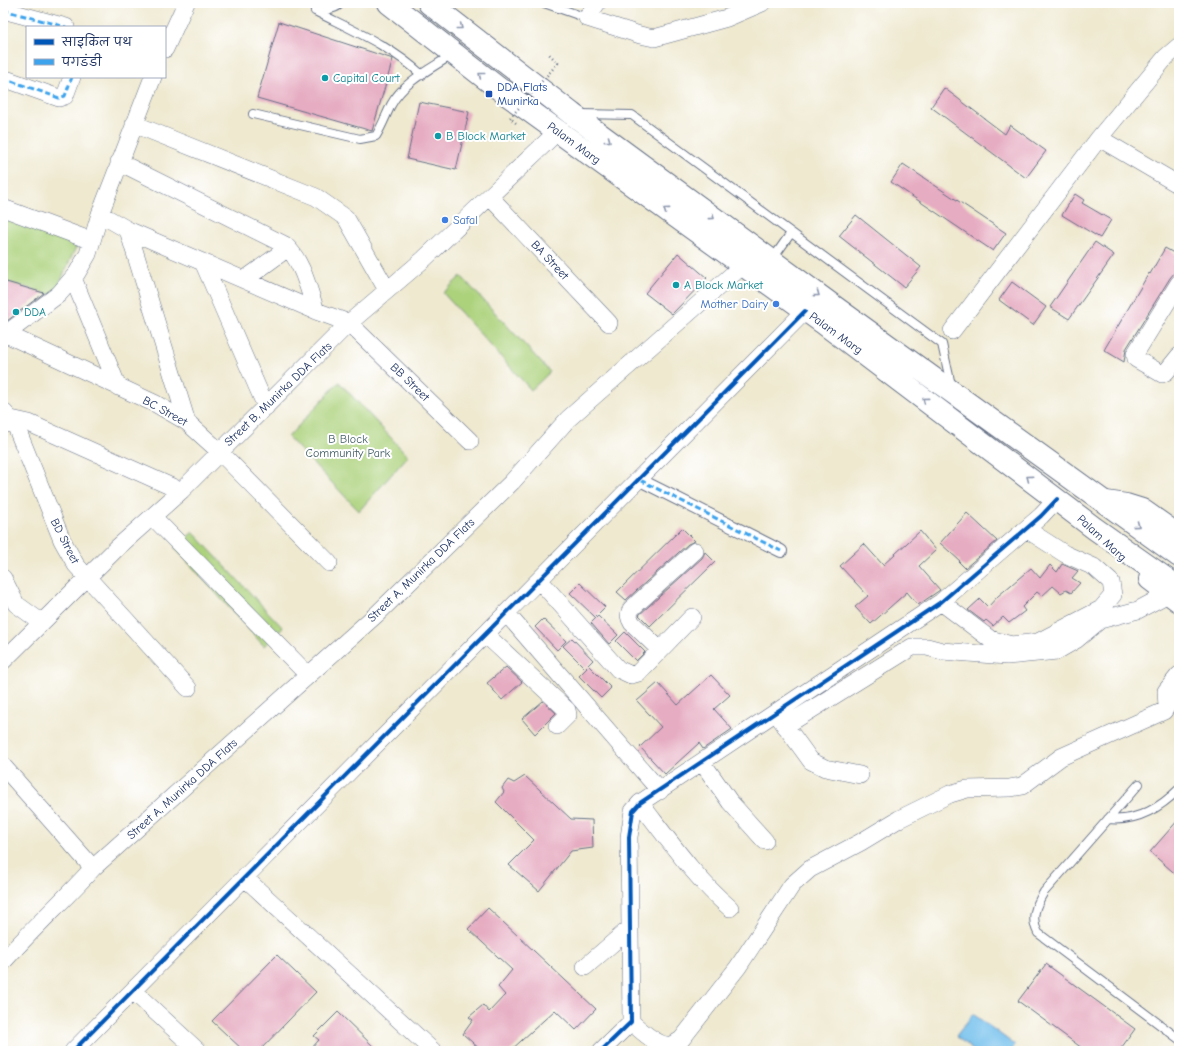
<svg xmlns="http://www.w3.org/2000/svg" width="1182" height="1054" font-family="'Comic Neue','Playpen Sans Deva',sans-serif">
	<rect width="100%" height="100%" fill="#fff"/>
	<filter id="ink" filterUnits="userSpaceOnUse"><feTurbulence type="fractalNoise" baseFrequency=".025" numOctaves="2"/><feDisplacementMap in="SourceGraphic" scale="8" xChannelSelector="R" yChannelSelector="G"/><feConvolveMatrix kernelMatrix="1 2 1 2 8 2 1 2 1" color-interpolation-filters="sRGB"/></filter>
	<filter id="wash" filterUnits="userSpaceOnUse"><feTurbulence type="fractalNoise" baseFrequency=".012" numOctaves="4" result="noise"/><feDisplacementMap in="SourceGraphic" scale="16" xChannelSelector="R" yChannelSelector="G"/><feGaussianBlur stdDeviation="0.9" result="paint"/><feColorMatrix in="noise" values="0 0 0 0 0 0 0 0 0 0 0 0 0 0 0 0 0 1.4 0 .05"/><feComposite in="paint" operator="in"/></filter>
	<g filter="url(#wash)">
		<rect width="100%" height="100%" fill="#efe9d0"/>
		<path fill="#acd27c" stroke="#64806d" d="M3 209 80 238 54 296 3 281Z
			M461 276 550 372 531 390 443 293Z
			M339 382 408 456 359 511 288 437Z
			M193 532 283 628 264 646 175 548Z"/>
		<path fill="#72bfec" stroke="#4677a5" d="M973 1014 1015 1045 1010 1051H974L956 1036Z"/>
		<g id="blocks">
			<path fill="#e6acc1" d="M279 22 393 59 372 131 257 98Z
				M944 88 1005 134 1010 125 1046 151 1026 178 931 107Z
				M419 102 469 112 456 170 407 159Z
				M903 164 1006 233 993 251 891 182Z
				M1075 194 1084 200 1082 203 1111 220 1100 238 1062 215Z
				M856 215 921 267 904 287 839 236Z
				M1095 242 1114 255 1069 319 1050 307Z
				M1165 248 1179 256V267L1170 278 1126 349 1124 362 1104 350 1149 273 1150 274Z
				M678 253 707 278 672 314 645 293Z
				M3 281 44 293 3 324Z
				M1012 282 1046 307 1033 325 999 300Z
				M967 513 997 541 965 568 959 562 960 561 940 543Z
				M682 528 695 541 688 544 626 600 617 592Z
				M920 531 936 550 919 566 940 590 918 605 907 592 871 624 855 607 868 596 840 566 864 544 883 565Z
				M705 552 715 562 650 626 639 615 702 558Z
				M1062 564 1078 571 1072 578 1080 583 1071 593 1066 590 1061 593 1053 586 1042 596 1037 592 1022 607 1025 611 1009 623 1003 617 993 626 986 620 984 622 968 610 980 599 988 607 998 596 1031 568 1040 578 1050 565 1057 572Z
				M580 583 605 607 595 617 570 593Z
				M598 616 618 635 609 644 591 623Z
				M543 619 566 641 557 650 535 627Z
				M625 632 645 652 636 661 616 641Z
				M572 638 593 660 585 668 563 646Z
				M589 666 611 688 601 698 579 676Z
				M506 667 522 682 502 700 487 683Z
				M711 675 730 695 714 709 732 729 703 749 699 743 665 774 640 747 661 727 637 701 658 683 678 705Z
				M543 701 556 713 535 734 522 719Z
				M525 776 571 819 592 820 593 848 571 851 539 891 509 865 534 840 496 802 504 792 502 788 508 780 514 783Z
				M1179 819V877L1150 852Z
				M488 908 596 1009 576 1030 555 1010 510 1051H482L463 1034 473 1020 469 1017 483 1005 489 1012 505 995 498 987 512 970 468 929Z
				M277 955 316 992 259 1051H244L212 1021Z
				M1046 964 1135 1029 1119 1051H1086L1018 1001Z
				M338 1012 378 1051H309L319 1040 314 1036Z"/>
		</g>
	</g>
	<g filter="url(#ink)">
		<use href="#blocks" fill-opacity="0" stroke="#657086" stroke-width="1"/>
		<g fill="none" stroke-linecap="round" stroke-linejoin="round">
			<defs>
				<path id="service" d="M315 3V11C323 10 336 10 341 3
					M544 3 587 18
					M315 11C352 30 391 46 422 75
					M253 114 360 139 376 136C382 126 386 115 391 105 404 81 431 69 453 54
					M580 114 632 115 942 344 951 385
					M772 260 791 233
					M1139 784 1044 892C1036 905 1030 918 1038 933L1179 1039
					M1108 819C1136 822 1159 809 1179 789"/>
				<path id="pedestrian" d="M640 480 781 551"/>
				<path id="minor" d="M597 3 587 18 640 35 654 38 727 18 762 3
					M3 10 66 27
					M165 49 186 3
					M3 78 59 98 65 96 72 77
					M134 124 316 197 346 218 387 290
					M1099 138 1179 185
					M119 162 285 245C303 262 308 288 316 311
					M490 197 609 323
					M3 208 92 241
					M100 214 128 230 316 311 349 323 470 441
					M128 230 187 422
					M203 262 266 407
					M73 278 118 387
					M244 280 288 248
					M1179 283 1135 354 1136 359 1162 374 1166 372 1179 356
					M952 331 1099 138 1166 57 1179 46
					M6 334 156 404 187 422 219 451 329 563
					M3 336 59 294 77 273 88 254 100 214 153 77
					M3 411 15 424 62 540 76 565 188 688
					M6 424 11 419 29 423 181 491
					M153 517 308 675
					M3 578 16 604 41 622
					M540 581 618 669 631 675 638 673 692 617
					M941 602 990 639 1011 645 1038 642 1101 609 1113 595 1111 582 1094 567 1065 554 1026 529
					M507 614 660 791
					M486 635 567 710 568 715 557 726
					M660 650 632 623C629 618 628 615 631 609L695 551
					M3 661 118 547 181 491 349 323 424 259 558 131
					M779 717 811 761 825 768 860 775
					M785 726 912 647H927L942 651 1007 656 1057 651 1076 640 1100 620 1138 610 1168 594
					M702 762 730 802 765 841
					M3 766 93 868
					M640 803C668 839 695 878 730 908
					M245 878 433 1051
					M3 962C32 929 64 900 93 868L378 613 512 482 568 419 742 266
					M585 967 630 928
					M133 991 198 1051
					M631 1022C641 1030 658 1048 672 1045 675 1044 678 1041 681 1040L738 967 792 885 810 869 861 842 899 819 950 794 967 789 1010 788 1022 786 1061 757 1164 711 1167 706 1166 691 1179 675
					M73 1051 805 311
					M601 1051 631 1022 629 837 633 811 640 803 941 602 1041 516 1057 499"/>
				<path id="secondary" d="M1106 502 1126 505 1142 510 1179 536
					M1150 579 1179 601"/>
				<path id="primary" d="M389 3 498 88 822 322 1094 528 1179 588
					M429 3 572 114 836 308 1179 556"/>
			</defs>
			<use href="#service" stroke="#657086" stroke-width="10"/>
			<use href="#pedestrian" stroke="#657086" stroke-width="14"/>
			<use href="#minor" stroke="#657086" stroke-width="18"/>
			<use href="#secondary" stroke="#657086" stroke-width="24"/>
			<use href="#primary" stroke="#657086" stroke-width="24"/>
			<use href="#service" stroke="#fff" stroke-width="8"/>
			<use href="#pedestrian" stroke="#fff" stroke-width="12"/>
			<use href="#minor" stroke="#fff" stroke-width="17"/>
			<use href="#secondary" stroke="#fff" stroke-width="22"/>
			<use href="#primary" stroke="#fff" stroke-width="22"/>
			<path stroke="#657086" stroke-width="2.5" stroke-dasharray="1 3" stroke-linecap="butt" d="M516 123 510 118 558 63 549 54"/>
			<path stroke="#3da3ed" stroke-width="3" stroke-dasharray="6 3" stroke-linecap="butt" d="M3 10 66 27
				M3 78 59 98 65 96 72 77
				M640 480 781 551"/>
			<defs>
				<path id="cycleway" d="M73 1051 805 311
					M601 1051 631 1022 629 837 633 811 640 803 941 602 1041 516 1057 499"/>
			</defs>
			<use href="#cycleway" stroke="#fff" stroke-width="6"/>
			<use href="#cycleway" stroke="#0057b8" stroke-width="4"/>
		</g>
		<defs><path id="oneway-chevron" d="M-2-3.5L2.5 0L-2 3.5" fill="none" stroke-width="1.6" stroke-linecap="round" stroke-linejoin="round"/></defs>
		<g stroke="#8d97ae">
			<use href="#oneway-chevron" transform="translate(460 27) rotate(38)"/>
			<use href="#oneway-chevron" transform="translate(481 75) rotate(-142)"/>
			<use href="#oneway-chevron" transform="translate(608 140) rotate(36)"/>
			<use href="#oneway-chevron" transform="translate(666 210) rotate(-144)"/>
			<use href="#oneway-chevron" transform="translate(712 217) rotate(36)"/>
			<use href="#oneway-chevron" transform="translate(817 294) rotate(36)"/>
			<use href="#oneway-chevron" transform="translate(925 400) rotate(-143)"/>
			<use href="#oneway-chevron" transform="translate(1029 478) rotate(-143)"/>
			<use href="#oneway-chevron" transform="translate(1137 525) rotate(36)"/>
		</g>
	</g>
	<g fill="#0f9aa8" stroke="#fff" stroke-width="1.5">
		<circle cx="325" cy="78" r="4"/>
		<circle cx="438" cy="136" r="4"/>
		<circle cx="676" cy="285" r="4"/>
		<circle cx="16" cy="312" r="4"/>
	</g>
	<rect fill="#1a4fb4" stroke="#fff" stroke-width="1.5" x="485" y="90" width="8" height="8" rx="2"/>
	<g fill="#3f7fe0" stroke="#fff" stroke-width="1.5">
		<circle cx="445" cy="220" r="4"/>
		<circle cx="776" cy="304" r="4"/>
	</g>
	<g text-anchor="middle" stroke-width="4" stroke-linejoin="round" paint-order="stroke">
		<g font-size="12" fill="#0d838f" stroke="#fff" text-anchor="start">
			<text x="333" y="82">Capital Court</text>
			<text x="446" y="140">B Block Market</text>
			<text x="684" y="289">A Block Market</text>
			<text x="24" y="316">DDA</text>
		</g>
		<g font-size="12" fill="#164399" stroke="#fff" text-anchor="start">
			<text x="497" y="91">DDA Flats<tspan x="497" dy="14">Munirka</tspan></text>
		</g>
		<g font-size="12" fill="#1b2f5e" stroke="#fff">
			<text transform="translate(574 143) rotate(36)" y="4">Palam Marg</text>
			<text transform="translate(550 260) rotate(47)" y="4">BA Street</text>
			<text transform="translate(836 333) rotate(36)" y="4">Palam Marg</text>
			<text transform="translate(410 382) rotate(44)" y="4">BB Street</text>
			<text transform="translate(278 394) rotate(-44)" y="4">Street B, Munirka DDA Flats</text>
			<text transform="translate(165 411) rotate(29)" y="4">BC Street</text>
			<text transform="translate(1102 538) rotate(43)" y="4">Palam Marg</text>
			<text transform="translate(65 541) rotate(63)" y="4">BD Street</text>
			<text transform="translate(421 570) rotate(-44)" y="4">Street A, Munirka DDA Flats</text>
			<text transform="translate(182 789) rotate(-42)" y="4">Street A, Munirka DDA Flats</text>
		</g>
		<g font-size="12" fill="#366cbe" stroke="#fff" text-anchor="start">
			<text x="453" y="224">Safal</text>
			<text x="768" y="308" text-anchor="end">Mother Dairy</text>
		</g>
		<g font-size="12" fill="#466067" stroke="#fff">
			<text x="348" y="443">B Block<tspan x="348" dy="14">Community Park</tspan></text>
		</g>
	</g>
	<rect width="1182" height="1054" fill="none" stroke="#fff" stroke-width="16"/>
	<rect x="26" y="26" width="140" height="52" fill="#ffffff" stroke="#a4acbf"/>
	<rect x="34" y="39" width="20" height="6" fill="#0057b8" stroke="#a4acbf"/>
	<text x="62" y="46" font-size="12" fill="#1b2f5e">साइकिल पथ</text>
	<rect x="34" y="59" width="20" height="6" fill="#3da3ed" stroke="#a4acbf"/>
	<text x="62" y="66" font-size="12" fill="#1b2f5e">पगडंडी</text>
</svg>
